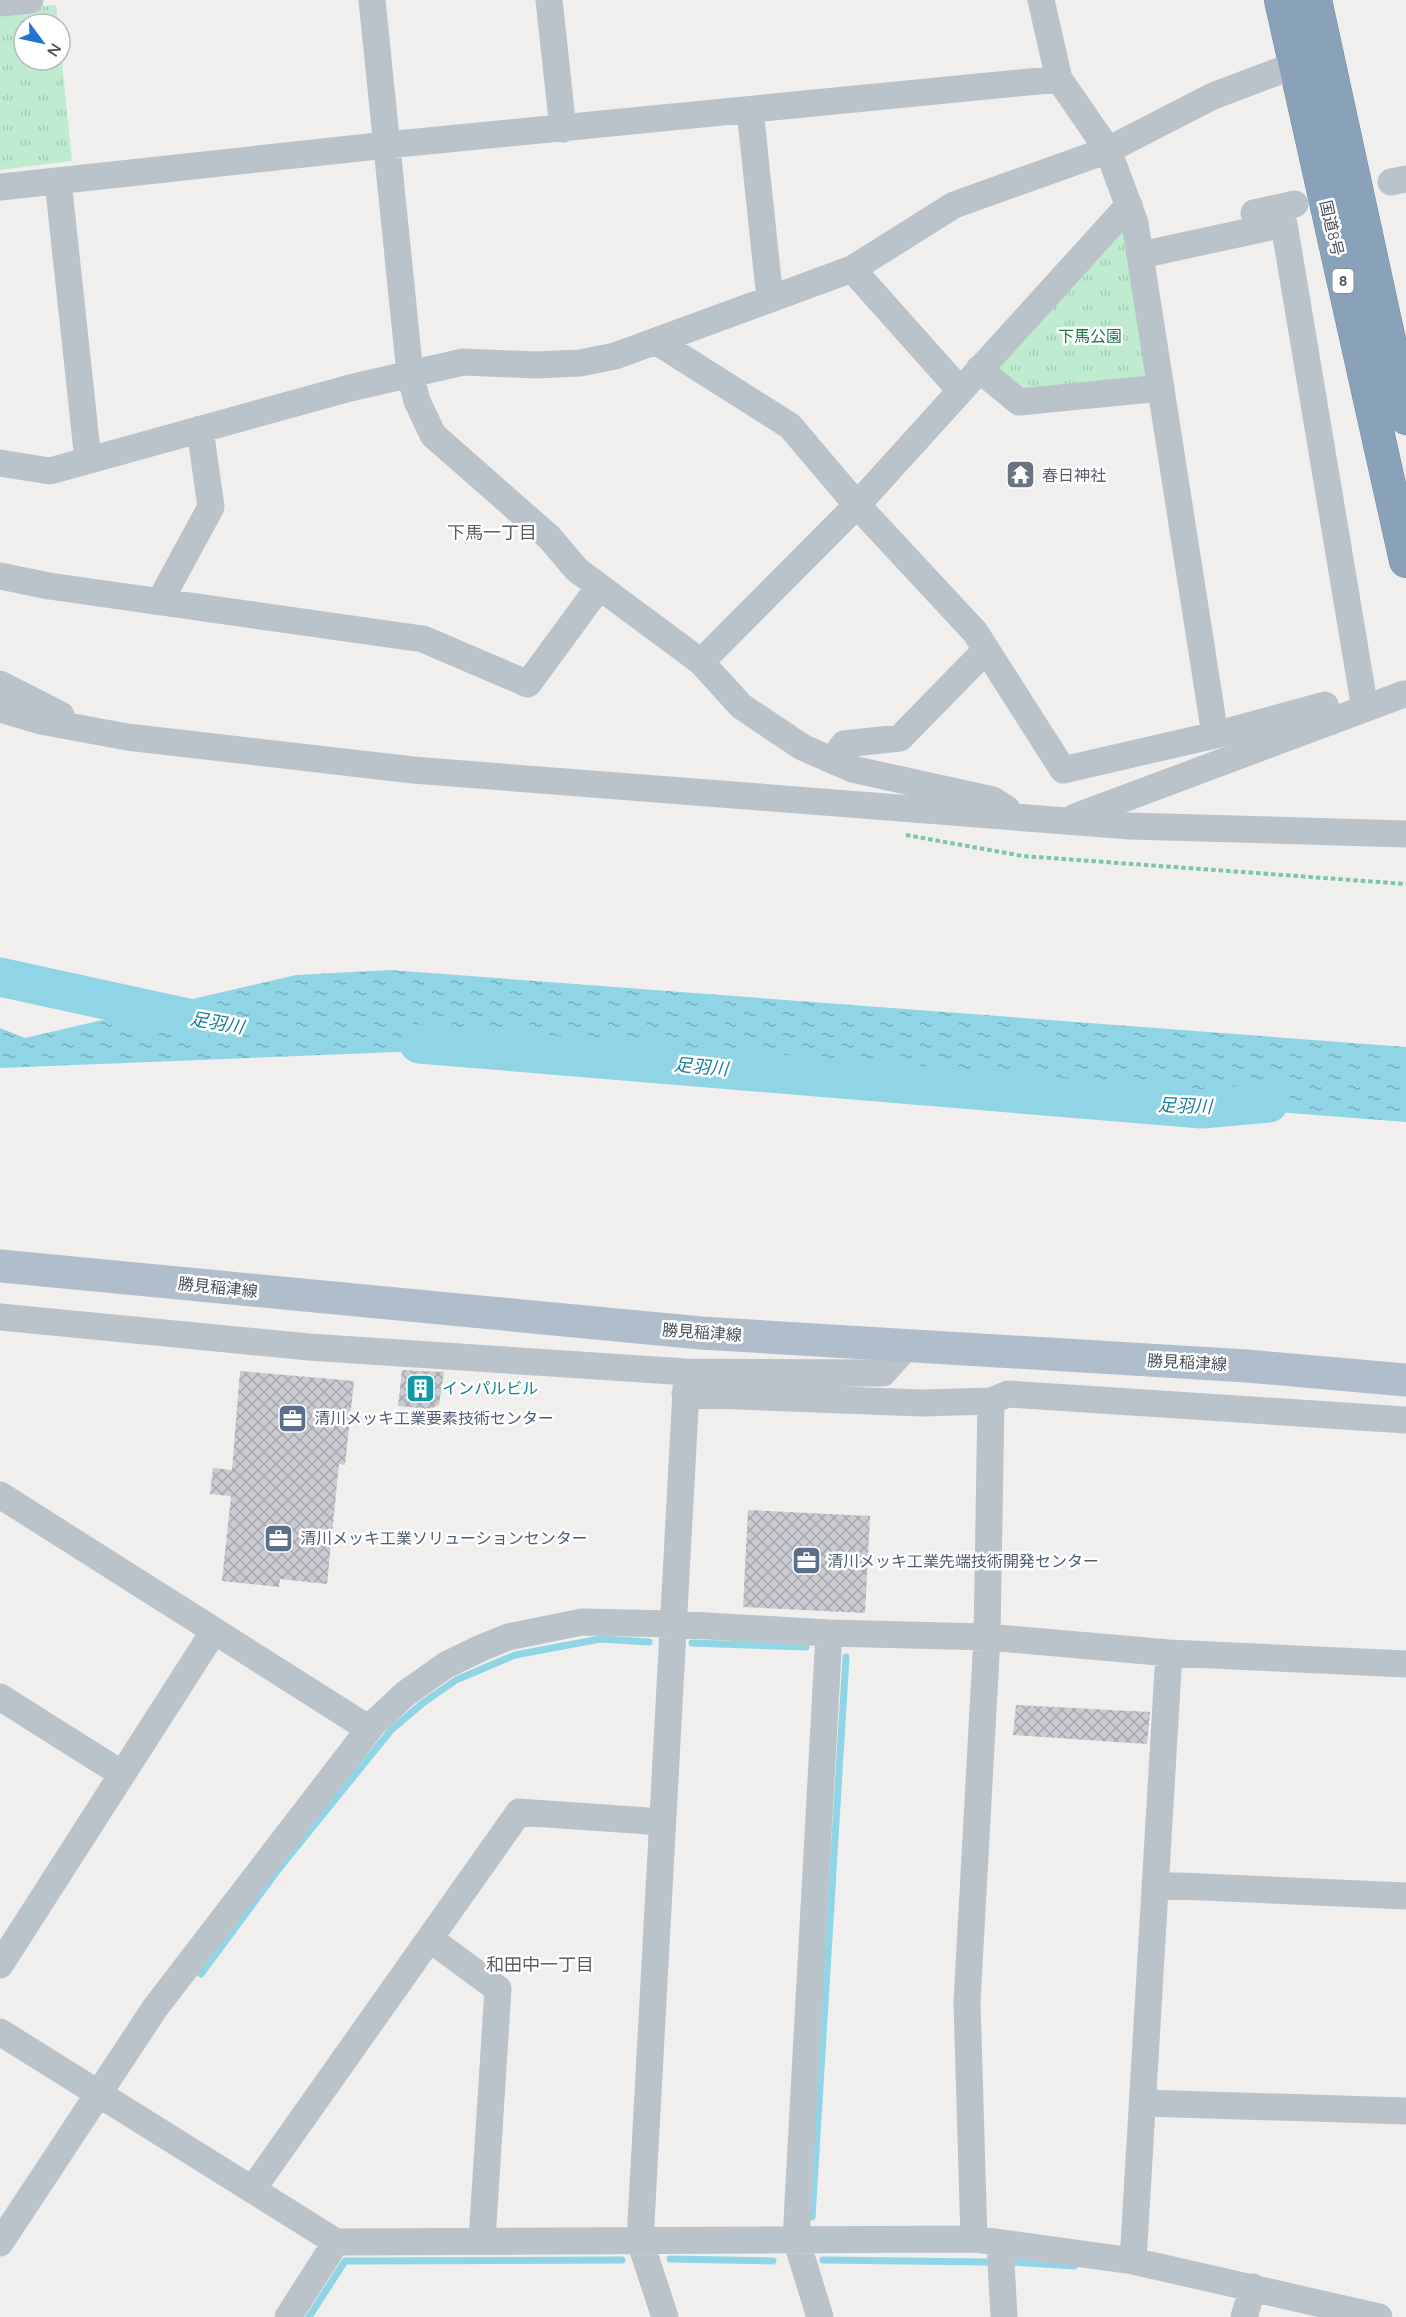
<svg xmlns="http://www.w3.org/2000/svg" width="1406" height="2317" font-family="Quicksand,'Noto Sans JP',sans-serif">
	<defs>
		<pattern id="park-tufts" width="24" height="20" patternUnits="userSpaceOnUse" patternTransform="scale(1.5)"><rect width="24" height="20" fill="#bfecd0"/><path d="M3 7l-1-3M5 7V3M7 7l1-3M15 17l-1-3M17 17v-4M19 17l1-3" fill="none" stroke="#a6ccb5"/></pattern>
		<pattern id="water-ripples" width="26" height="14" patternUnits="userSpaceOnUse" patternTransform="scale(1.5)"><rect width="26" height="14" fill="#8fd5e6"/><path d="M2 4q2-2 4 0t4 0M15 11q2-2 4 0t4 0" fill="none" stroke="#77afbd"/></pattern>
		<pattern id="building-cross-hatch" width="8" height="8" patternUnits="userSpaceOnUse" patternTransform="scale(1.5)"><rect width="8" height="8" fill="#c9cbd1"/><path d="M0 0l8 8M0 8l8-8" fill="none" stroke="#a5a7ad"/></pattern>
	</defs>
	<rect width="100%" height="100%" fill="#f1eeee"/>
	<path fill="url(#park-tufts)" d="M56 5 58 24H24V60H60V43L72 161 0 170V10Z
		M1124 220 1153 382 1021 400 985 368Z"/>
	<path fill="url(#water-ripples)" d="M390 970 1406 1047V1122L471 1049 0 1068V1028L25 1038 296 975Z"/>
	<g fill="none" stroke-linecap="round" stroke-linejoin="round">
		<path stroke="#8fd5e6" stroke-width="7" d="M692 1643 806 1647
			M201 1974 281 1866 392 1729 423 1703 456 1680 515 1655 600 1639 649 1642
			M812 2217 846 1657
			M670 2259 773 2261
			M823 2260 987 2262
			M1014 2262 1074 2266
			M309 2317 345 2261 622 2260"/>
		<path stroke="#8fd5e6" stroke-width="39" d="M0 977 197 1020
			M419 1044 1202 1109 1269 1103"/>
	</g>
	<path fill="url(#building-cross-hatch)" d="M402 1370 444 1372 439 1404 431 1409 398 1406Z
		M240 1371 354 1381 345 1465 339 1464 327 1584 280 1579 279 1587 222 1581 231 1496 210 1494 213 1468 232 1470Z
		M748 1510 870 1516 865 1613 743 1607Z
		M1016 1705 1150 1712 1147 1744 1013 1735Z"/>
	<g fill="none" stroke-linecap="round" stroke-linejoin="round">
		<defs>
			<path id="highway" d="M1281 0 1406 561
				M1315 0 1406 418"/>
		</defs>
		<use href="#highway" stroke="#748da6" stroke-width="34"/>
		<path stroke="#79c8a0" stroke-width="4" stroke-dasharray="4.5 3" stroke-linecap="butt" d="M906 835 1023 856 1406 884"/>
		<path stroke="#bbc3ca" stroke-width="27" d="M372 0 410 374 417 401 433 435 549 537 577 570 701 662 741 706 802 747 852 769 993 800 1007 809
			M549 0 563 129
			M1041 0 1059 79 1108 150 1135 223 1215 735
			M0 3 30 0
			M750 110 770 299
			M58 181 88 460
			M1391 182 1406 179
			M0 187 387 145 1059 79
			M1254 213 1295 204
			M1141 255 1284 224 1365 709
			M852 269 960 390
			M656 341 790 426 857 505 975 632 1063 770 1215 735 1325 705 1330 722
			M979 369 1019 402 1161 388
			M0 463 50 471 350 388 463 362 536 365 580 363 615 356 852 269 954 205 1108 150 1213 96 1295 65
			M0 576 49 586 423 639 528 684 599 587
			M160 601 211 507 200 429
			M701 662 857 505 1129 205
			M0 684 61 715
			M0 709 41 721 127 737 413 770 1130 826 1406 834
			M832 760 844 744 900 738 986 650
			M1075 817 1404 694
			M0 1317 309 1347 687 1372 883 1373 908 1345
			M685 1394 922 1403 991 1401 1008 1394 1406 1420
			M0 1495 369 1729
			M0 1697 122 1774
			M1156 1885 1406 1896
			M430 1939 498 1989 482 2240
			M0 1965 214 1631
			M0 2032 336 2242 974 2239 1133 2261 1379 2317
			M1143 2103 1406 2111
			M252 2190 519 1812 662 1822
			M974 2239 967 2002 987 1637 991 1401
			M0 2243 155 2008 373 1724 405 1694 446 1665 481 1648 508 1637 582 1622 673 1624 829 1633 987 1637 1169 1653 1406 1664
			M1000 2244 1004 2317
			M1133 2261 1169 1653
			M288 2317 336 2242
			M665 2317 640 2241 687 1372
			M820 2317 796 2239 829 1633
			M1244 2317 1253 2287"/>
		<path stroke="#b0becb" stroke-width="33" d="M0 1266 701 1333 1247 1366 1406 1380"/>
		<use href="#highway" stroke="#89a2ba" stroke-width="33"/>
	</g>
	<defs>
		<symbol id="temple-square" viewBox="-11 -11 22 22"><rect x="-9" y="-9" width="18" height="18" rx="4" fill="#6b7280" stroke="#fff"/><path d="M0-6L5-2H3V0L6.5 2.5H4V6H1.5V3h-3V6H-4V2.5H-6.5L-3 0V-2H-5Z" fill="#fff"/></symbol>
		<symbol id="building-square" viewBox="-11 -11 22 22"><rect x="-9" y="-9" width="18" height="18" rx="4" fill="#0f9aa8" stroke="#fff"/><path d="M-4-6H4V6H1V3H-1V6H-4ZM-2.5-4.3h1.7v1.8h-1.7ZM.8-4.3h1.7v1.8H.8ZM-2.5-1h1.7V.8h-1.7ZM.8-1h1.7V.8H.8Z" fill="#fff"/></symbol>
		<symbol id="office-square" viewBox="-11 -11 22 22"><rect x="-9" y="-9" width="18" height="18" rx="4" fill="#5c6f8a" stroke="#fff"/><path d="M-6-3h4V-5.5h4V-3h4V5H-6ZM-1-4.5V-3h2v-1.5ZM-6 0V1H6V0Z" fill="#fff"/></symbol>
	</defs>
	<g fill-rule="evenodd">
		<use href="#temple-square" x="1004" y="458" width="33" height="33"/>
		<use href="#building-square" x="404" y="1372" width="33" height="33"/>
		<use href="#office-square" x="276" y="1402" width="33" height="33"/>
		<use href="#office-square" x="262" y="1522" width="33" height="33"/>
		<use href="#office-square" x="790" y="1544" width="33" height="33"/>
	</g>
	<g text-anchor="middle" stroke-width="5" stroke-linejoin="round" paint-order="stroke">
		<rect fill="#fff" stroke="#7f868c" stroke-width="1.5" x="1332.5" y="269" width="21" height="24" rx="4.5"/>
		<g font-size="15" font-weight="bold" fill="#48525a">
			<text x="1343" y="286">8</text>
		</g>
		<g font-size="16" fill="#48525a" stroke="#fff">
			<text transform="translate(1332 228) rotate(77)" y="6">国道8号</text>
			<text transform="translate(218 1287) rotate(6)" y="6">勝見稲津線</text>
			<text transform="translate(702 1332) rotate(4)" y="6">勝見稲津線</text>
			<text transform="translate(1187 1362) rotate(3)" y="6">勝見稲津線</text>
		</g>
		<g font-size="16" fill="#1d7749" stroke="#fff">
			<text x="1090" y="342">下馬公園</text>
		</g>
		<g font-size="16" fill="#5b616d" stroke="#fff" text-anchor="start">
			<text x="1042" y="481">春日神社</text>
		</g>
		<g font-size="16" fill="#0d838f" stroke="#fff" text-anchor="start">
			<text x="442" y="1394">インパルビル</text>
		</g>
		<g font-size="16" fill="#4e5e75" stroke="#fff" text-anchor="start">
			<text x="314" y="1424">清川メッキ工業要素技術センター</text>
			<text x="300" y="1544">清川メッキ工業ソリューションセンター</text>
			<text x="827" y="1567">清川メッキ工業先端技術開発センター</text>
		</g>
		<g font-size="18" fill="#5b5f63" stroke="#fff">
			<text x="492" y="539">下馬一丁目</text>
			<text x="540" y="1971">和田中一丁目</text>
		</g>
		<g font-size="18" font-style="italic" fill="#157f99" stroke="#fff">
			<text transform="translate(217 1023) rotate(10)" y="6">足羽川</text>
			<text transform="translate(701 1067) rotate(5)" y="6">足羽川</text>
			<text transform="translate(1185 1106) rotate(2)" y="6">足羽川</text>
		</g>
	</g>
	<g transform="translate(42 42) rotate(123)"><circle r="28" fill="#ffffff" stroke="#b6babd" stroke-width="1.5"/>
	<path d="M0-4.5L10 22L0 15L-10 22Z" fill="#2474d5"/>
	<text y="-9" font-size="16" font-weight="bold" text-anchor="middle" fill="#48525a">N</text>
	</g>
</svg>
